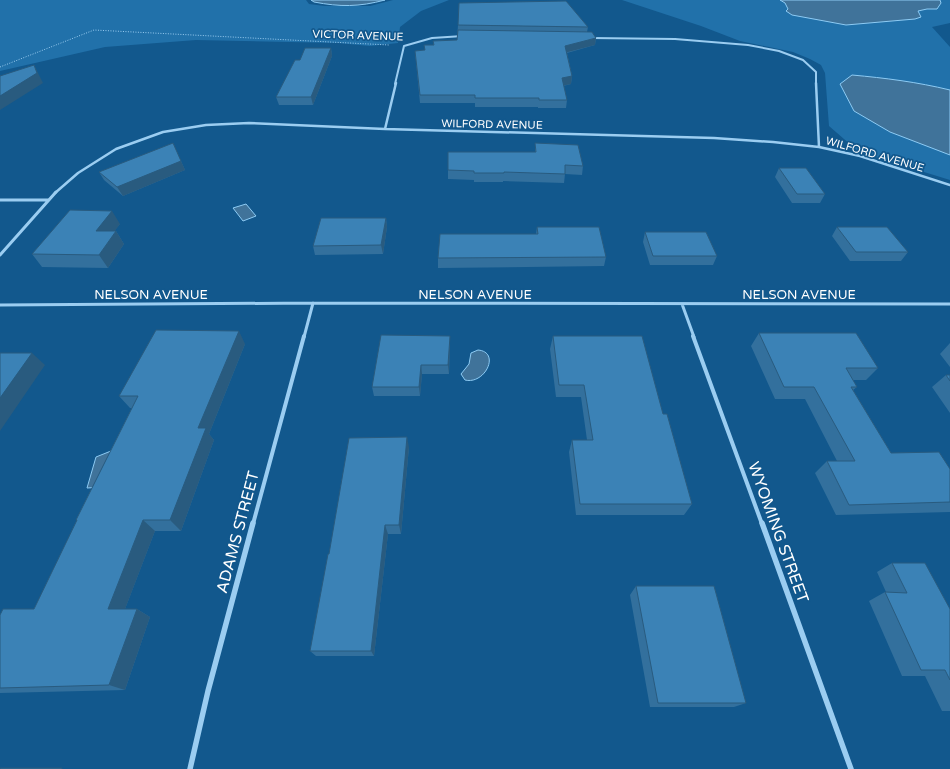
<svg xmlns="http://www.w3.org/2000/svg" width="950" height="769" font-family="'Varela Round',sans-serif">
	<rect width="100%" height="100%" fill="#12588d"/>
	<path fill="#2171aa" d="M0 0H306L309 4 325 6H370L393 0H449L421 11 400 27 398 43 370 46 338 43 196 40 105 47 0 71Z
		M622 0H950V23L932 27 950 47V180L859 152 829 126 825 73 821 65 810 59 793 52 740 41 701 26Z"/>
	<path fill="#40739a" stroke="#8dcbf4" d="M311 0H385C359 7 340 7 314 2Z
		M780 0H940L941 3 937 9H927L918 11 921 17 915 19 846 25 792 15 786 11 788 9 785 3Z
		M852 75C885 78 917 82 950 90V155L890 132 854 111 840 84Z
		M246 204 256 216 243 221 233 208Z
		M478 350C501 352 485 385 465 380L461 374 469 364 471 353Z
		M111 451 104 487 87 488 96 457Z"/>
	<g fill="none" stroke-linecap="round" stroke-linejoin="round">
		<path stroke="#9bcdf1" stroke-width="1" stroke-dasharray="1 1.5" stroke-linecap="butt" d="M0 67 94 30 389 45"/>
		<path stroke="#9bcdf1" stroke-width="2" d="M591 38 675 39 748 45 779 51 803 60 816 72V84
			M395 84 404 46 432 38 463 36"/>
		<path stroke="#9bcdf1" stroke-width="2.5" d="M816 83 819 147
			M385 129 396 83
			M55 193 78 173 116 149 163 132 206 125 249 123 385 129 714 138 773 142 819 147 860 156 950 185"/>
		<path stroke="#9bcdf1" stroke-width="3" d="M0 200H48
			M0 255 56 192
			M682 304 694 337
			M0 305 313 303 950 304
			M304 337 313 303"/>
		<path stroke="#9bcdf1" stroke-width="4" d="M693 336 762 524
			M253 524 304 336"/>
		<path stroke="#9bcdf1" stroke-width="5.5" d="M762 523 851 769
			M190 769 208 691 253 523"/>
	</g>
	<path fill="#33709d" d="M458 25 588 27 587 32 596 38 595 45 567 53 572 76 571 84 563 86 567 100 566 108H538V107H475V103H420L415 51 424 50 433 45V41L457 40Z
		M331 48 332 56 313 105H279L276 97 300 60Z
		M535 143 583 166 582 175 565 174 564 183 503 181V182H474V180L448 179V170L535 152Z
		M177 152 185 170 123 196 104 180 99 172Z
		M779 168 825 194 820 203H792L775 177Z
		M386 218 387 227 383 254 315 255 313 246Z
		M120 224 114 231H116L124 244 108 268 42 267 32 254Z
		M537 227 606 257 604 266 438 268V258L536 234Z
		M837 227 908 252 901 261H850L832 236Z
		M645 232 717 256 713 265H650L643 242Z
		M759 333 878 368 866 380H853L857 387 853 390 891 453 950 469V512L836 515 815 473 827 461H837L805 399H775L751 346Z
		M450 336V345L449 374H422L420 396H374L372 387Z
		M553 336 663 414 692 504 684 515H576L569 452 572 440H587L581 397H556L550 349Z
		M950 343V367L940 354Z
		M245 344 209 434 214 440 181 531H155L125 609H137L150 617 125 690 0 693V615L34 609 77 521 76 520 132 408H130L119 396Z
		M946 375H950V413L932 387Z
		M409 447 401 534H388L374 656H316L310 651Z
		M892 563 950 609V711H942L925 676H902L869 601 885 592H886L877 572Z
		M636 586 746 703 734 707H650L630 595Z"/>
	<path fill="#295b7f" d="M596 38 595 45 564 53 565 46Z
		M331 48 332 56 313 105 311 97Z
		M34 65 43 83 0 110V96Z
		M572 76 571 84 561 86 562 78Z
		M173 143 185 170 123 196 117 187Z
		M112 211 120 224 105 244 96 231Z
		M386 218 387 227 383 254 381 245Z
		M116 231 124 244 108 268 99 255Z
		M239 331 245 344 209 434 214 440 181 531 170 520 198 428Z
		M450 336V345L449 374 448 365Z
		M32 353 45 365 0 431V398Z
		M421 365 422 374 420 396 419 387Z
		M407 437 409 447 401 534 399 525Z
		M143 520 155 531 122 617 108 609Z
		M385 525 388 534 374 656 371 651Z
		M137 609 150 617 125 690 109 685Z"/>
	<path fill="#3b82b6" stroke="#295b7f" d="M566 1 588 27 458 25 459 3Z
		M458 30 592 32 596 38 565 46 572 76 562 78 567 100H539V98H475V95H420L415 51 425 50 424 45H434L433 41 457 40Z
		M305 48H331L311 97H276L295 60H300Z
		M34 65 37 73 0 96V76Z
		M173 143 181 161 117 187 99 172Z
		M535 143 578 145 583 166 565 165V174L504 172V173H474V171L448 170V152H536Z
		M779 168H806L825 194H797Z
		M70 210 112 211 96 231H116L99 255 32 254Z
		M321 218H386L381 245 313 246Z
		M537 227H599L606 257 438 258 440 234H538Z
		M837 227H887L908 252H856Z
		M645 232H706L717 256H653Z
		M156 330 239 331 198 428H206L170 520H143L108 609H137L109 685 0 688V615L3 609H34L77 520H76L138 396H119Z
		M759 333H856L878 368H846L857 387H851L891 453 939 452 950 469V502L849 505 827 461H855L814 387H784Z
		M381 335 450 336 448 365H421L419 387H372Z
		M553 336H642L663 414H667L692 504H580L572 440H593L584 385H559Z
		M0 353H32L0 398Z
		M946 375H950V381Z
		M407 437 399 525H385L371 651H310L328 554H329L349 438Z
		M892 563H925L950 609V680L945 670H921L885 592 907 593Z
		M636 586H714L746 703H658Z
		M0 768H62V769H0Z"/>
	<g text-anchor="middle" stroke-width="3.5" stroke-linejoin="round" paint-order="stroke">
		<g font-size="11" fill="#fff" stroke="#12588d">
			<text transform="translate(358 35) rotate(2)" y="4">VICTOR AVENUE</text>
			<text transform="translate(492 124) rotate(1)" y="4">WILFORD AVENUE</text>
			<text transform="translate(875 154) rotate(16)" y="4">WILFORD AVENUE</text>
		</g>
		<g font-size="13" fill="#fff" stroke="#12588d">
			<text x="151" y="299">NELSON AVENUE</text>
			<text x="475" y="299">NELSON AVENUE</text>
			<text x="799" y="299">NELSON AVENUE</text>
		</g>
		<g font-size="16" fill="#fff" stroke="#12588d">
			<text transform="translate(237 532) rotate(-75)" y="6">ADAMS STREET</text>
			<text transform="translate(779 532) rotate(70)" y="6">WYOMING STREET</text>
		</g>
	</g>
</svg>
